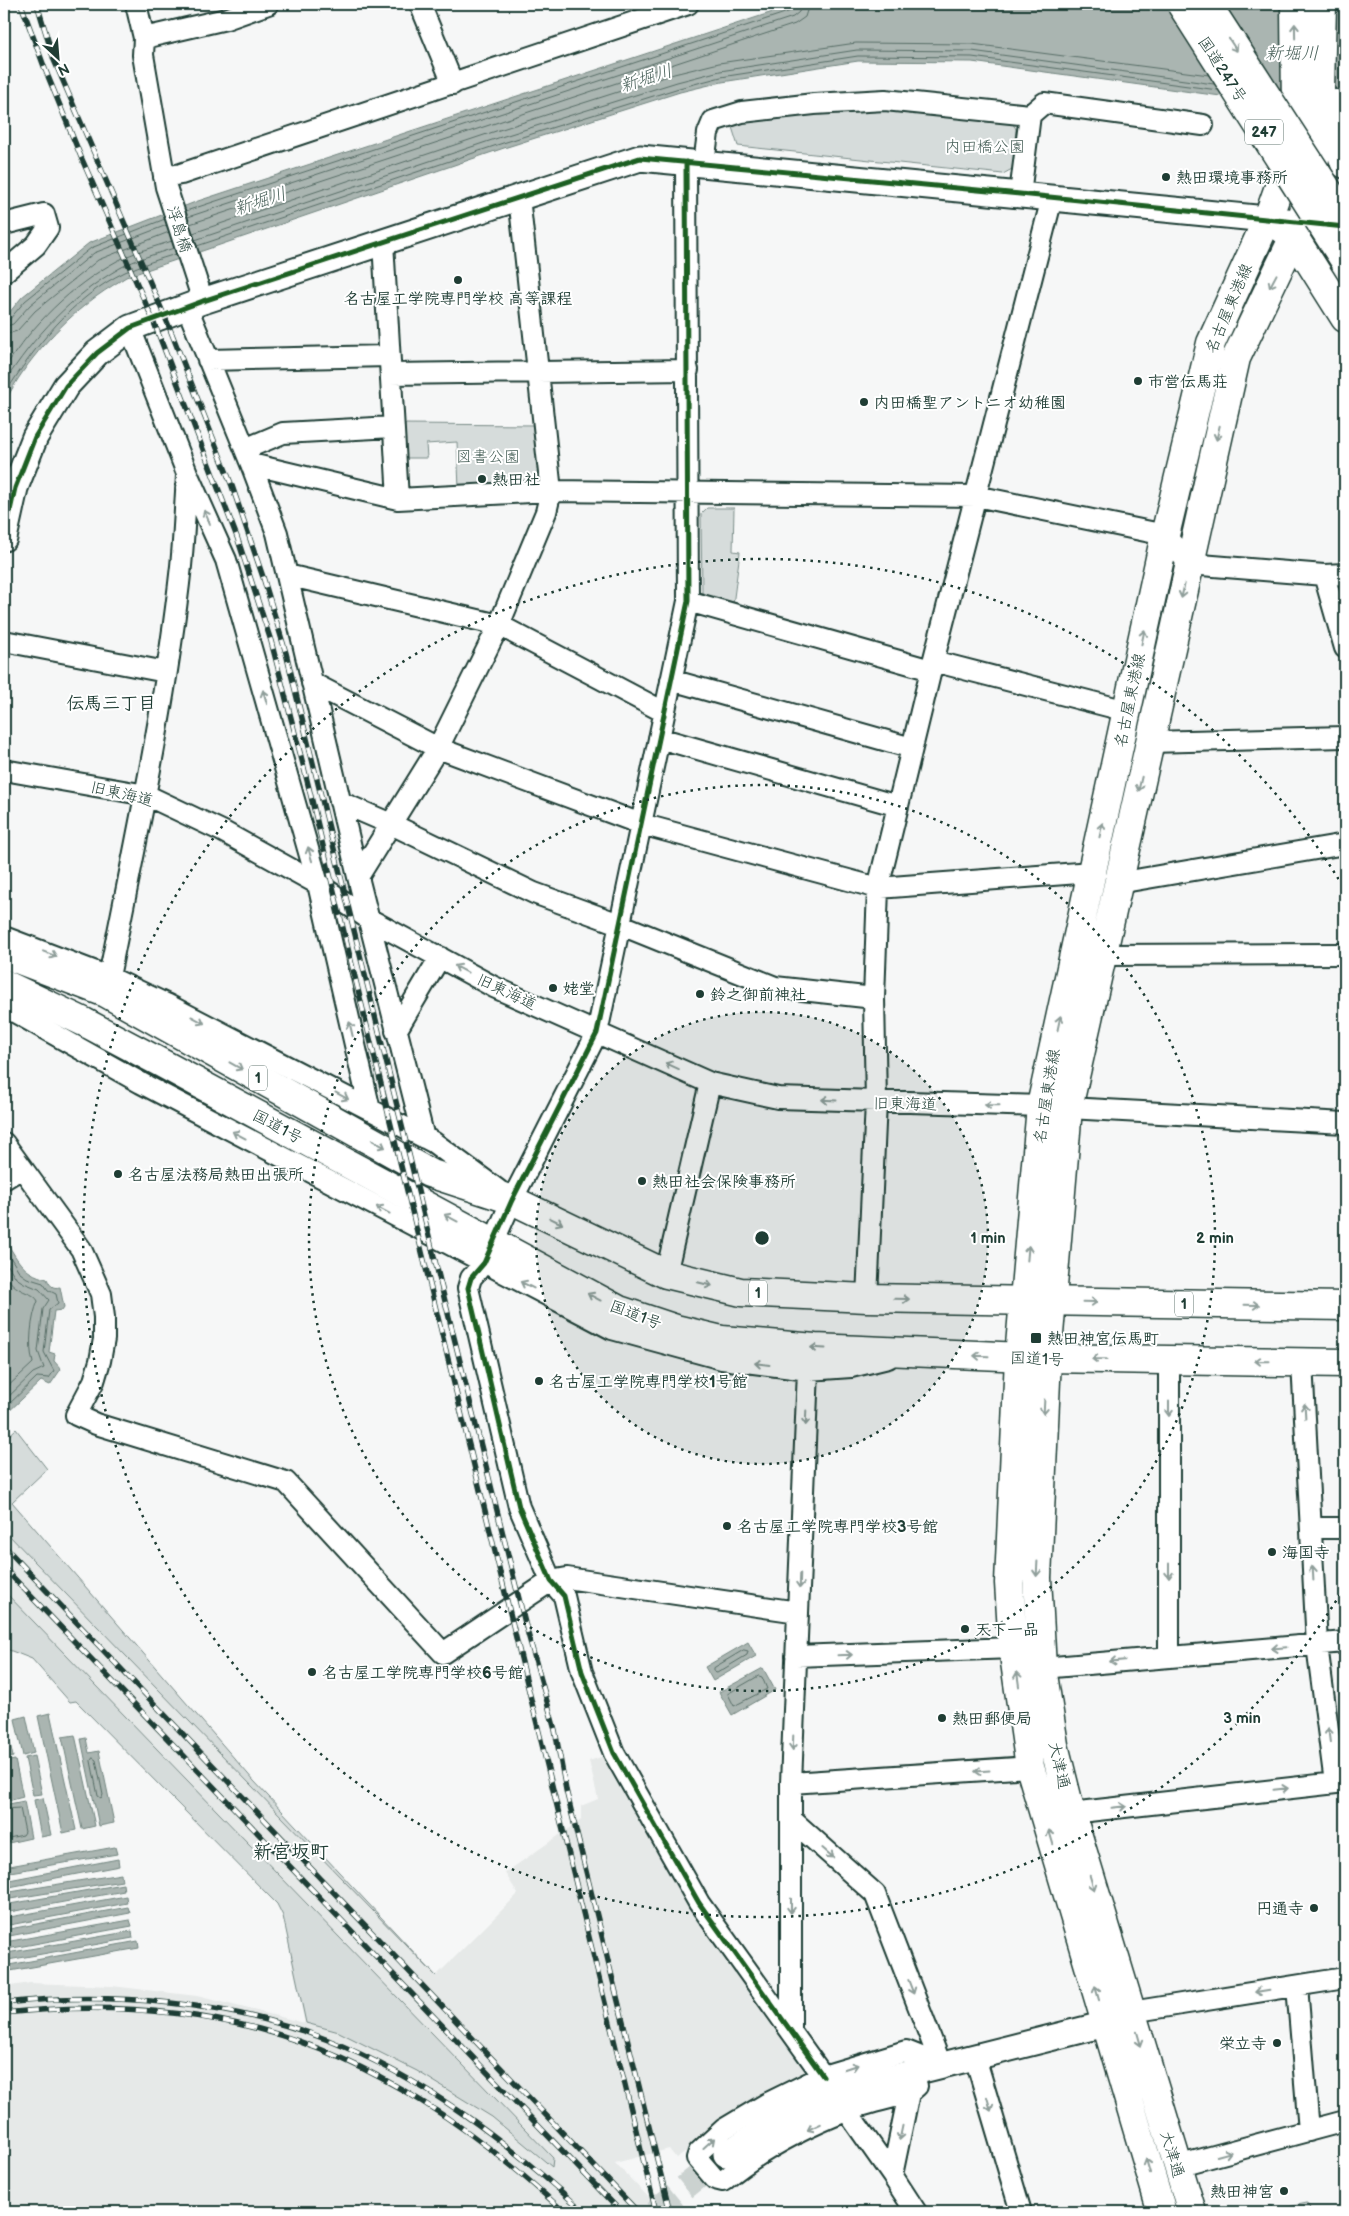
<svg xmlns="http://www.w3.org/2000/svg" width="1349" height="2216" font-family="'Balsamiq Sans','Klee One',sans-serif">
	<rect width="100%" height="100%" fill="#f6f7f7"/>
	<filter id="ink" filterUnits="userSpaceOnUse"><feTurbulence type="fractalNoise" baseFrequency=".02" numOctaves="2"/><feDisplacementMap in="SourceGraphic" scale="10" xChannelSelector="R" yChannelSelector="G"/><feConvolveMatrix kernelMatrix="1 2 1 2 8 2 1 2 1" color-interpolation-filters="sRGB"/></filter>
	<g filter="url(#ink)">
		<path fill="#e6e9e8" d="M16 1429 47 1469 12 1502 254 1781 436 1976 518 1894 505 1873 581 1820V1806L598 1799 589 1761 604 1756 689 1907 805 2071 799 2081 728 2122 676 2158 669 2149 615 2163 663 2212H4V1987L30 1983 112 1986 197 1996 305 2023 283 1916 277 1904 76 1701 70 1702 32 1659 4 1648V1440Z"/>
		<path fill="#d6dcdb" stroke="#7a8c88" d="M890 110 1012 122 1016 129 1012 169 1003 174 738 146 731 124 812 112Z
			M402 424 535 425 541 477 536 483 459 488 457 442 426 444 427 458H404Z
			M707 508H734L733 551 740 552 733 605 702 596 701 514Z
			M16 1429 47 1469 12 1502 254 1781 436 1976 4 1530V1440Z
			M4 1591 553 2158 552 2167 492 2117 417 2071 339 2032 306 2023 283 1916 277 1904 76 1701 70 1702 32 1659 4 1648Z
			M1307 2203 1312 2212H1244L1272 2205 1273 2210Z"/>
		<path fill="#aab5b1" stroke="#72857f" d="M797 4H1345V109L1228 97 972 62 858 61 722 82 680 92 504 148 126 277C112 286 97 295 84 306 54 330 19 370 4 405V319L22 297 89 243 198 201Z
			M4 1238C17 1258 21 1273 47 1279 50 1285 52 1289 60 1287L64 1307 62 1310 54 1311 49 1352 55 1354 54 1361 61 1369 50 1385 41 1381 4 1416Z
			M748 1642 756 1656 713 1681 705 1667Z
			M763 1668 775 1690 732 1715 719 1692Z
			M50 1713 76 1830 63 1833 38 1716Z
			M26 1716 34 1753 23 1756 15 1719Z
			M5 1718 13 1757 4 1759V1719Z
			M75 1735 95 1826 82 1829 62 1737Z
			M86 1738 89 1753 99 1751 114 1823 99 1826 81 1739Z
			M34 1756 42 1794 33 1795 25 1758Z
			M15 1760 23 1797 4 1802V1762Z
			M43 1798 51 1835 41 1837 34 1800Z
			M24 1801 31 1838 4 1844V1805Z
			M115 1847 117 1854 4 1873V1867Z
			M118 1859 119 1866 4 1888V1881Z
			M121 1874 122 1881 4 1900V1893Z
			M123 1884 124 1891 4 1913V1905Z
			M126 1896 127 1903 4 1926V1918Z
			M128 1907 130 1913 4 1937V1930Z
			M130 1920 132 1926 7 1949 5 1942Z
			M132 1931 133 1938 8 1960 7 1953Z
			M138 1941 139 1948 10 1971 9 1965Z"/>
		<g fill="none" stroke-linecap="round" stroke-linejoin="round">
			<path stroke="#576d66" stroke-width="1" d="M186 211 791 11 794 8 795 4
				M188 217 793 17 799 12 801 4
				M190 224 795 24 805 17 809 4
				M193 233 499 130 674 74 719 63 856 43 972 44 1209 75
				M195 240 501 137 677 82 720 71 857 50 972 51 1214 84
				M197 246 503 143 679 88 721 77 858 56 972 57 1218 90
				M4 321 9 320 25 301 91 248 165 219
				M4 327 13 324 30 305 94 253 167 225
				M4 335 17 331 35 311 98 260 169 232
				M4 369C32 325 71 286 117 261 134 252 154 247 172 241
				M4 383C34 336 71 296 120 268 136 259 156 254 174 248
				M4 395C35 346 72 298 125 272 141 265 159 259 176 254
				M4 1247 20 1273 27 1278 43 1283 48 1290 56 1294 58 1303 49 1310 44 1352 54 1371 49 1378 37 1377 4 1409
				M4 1259 16 1278 24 1283 39 1289 49 1300 43 1309 38 1351 44 1368 33 1373 4 1401
				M4 1273C8 1280 13 1286 21 1290 28 1294 34 1294 38 1301 31 1317 28 1346 33 1363L4 1390
				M744 1650 748 1651 747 1655 717 1673 714 1672V1668Z
				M759 1676 762 1677 767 1689 734 1706 728 1694Z
				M93 1758 96 1760 103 1795 101 1798 98 1796 91 1761Z
				M4 1809 20 1808 25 1832 23 1835 4 1839"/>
			<path stroke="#cbd2d0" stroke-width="25" stroke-dasharray="25 12" stroke-linecap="butt" d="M657 2212 663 2205 726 2154"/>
			<defs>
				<path id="minor" d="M136 4 144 38 143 55 166 187 203 301
					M420 4 453 84
					M144 38 226 19 268 4
					M686 162 688 601 597 1033 512 1200 484 1263 471 1278 468 1288 519 1507 551 1581 564 1596 582 1672 614 1753 699 1903 823 2076
					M704 163 708 133 713 121 742 112 814 104 885 100 1030 115 1044 103 1203 125
					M164 177 181 174 688 4
					M1020 194 1030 115
					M4 224 44 214 48 228 36 245 4 272
					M383 242 398 499
					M187 307 251 464 277 533 358 877 424 1138
					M130 328 187 473 226 560 318 884 370 1110
					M208 360 389 356
					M391 374 688 370
					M245 449 283 433 393 427
					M251 464 398 499 551 491 976 496 1165 535 1189 564 1324 575 1345 574
					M287 575 499 625 664 712
					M1324 575 1345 648
					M688 601 931 670
					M4 641 166 672
					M933 661 1127 711
					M671 680 912 748
					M312 683 438 748 641 824 878 888 1092 872
					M659 738 898 806
					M1149 742 1345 737
					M4 770 146 795 222 831 318 884 369 919 494 987 710 1083 778 1098 1041 1106
					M340 802 391 824 534 893 619 924 775 987 874 998
					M358 877 438 748 499 625 546 512 551 491 519 197
					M1118 883 1345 844
					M4 937 109 977 166 1004 433 1142 498 1190
					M1102 955 1345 954
					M109 977C136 841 166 704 181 566 184 536 185 506 187 475
					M4 1006 141 1083 612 1329 722 1359 808 1370 851 1367 888 1358
					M396 1031 440 957
					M1068 1108 1345 1123
					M4 1143 81 1249 101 1294 104 1317V1339L100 1361 94 1381 76 1415 96 1424 286 1482 443 1653 551 1581 567 1578 798 1612
					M4 1179 22 1168
					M666 1274 710 1083
					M867 1298 876 1102 874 998 878 888 931 670 1052 198
					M1169 1360V1657
					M1302 1362 1317 1645 1335 1783
					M1311 1528H1345
					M796 1656 1013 1648
					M1042 1668 1345 1642
					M791 1783 1030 1767
					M1071 1813 1345 1782
					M792 1820 875 1894 941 2065
					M1297 1986 1309 2131
					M1131 2012 1345 1978
					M791 2030V1783L808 1370
					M975 2057 1021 2212
					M909 2093C888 2099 866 2103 846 2111 803 2128 759 2151 723 2181L715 2179 697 2158 699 2152 724 2129 766 2104 823 2076 906 2051 941 2065
					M847 2111 892 2175
					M1177 2166 1345 2121
					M916 2212 892 2175 909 2093 917 2086"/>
				<path id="tertiary" d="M4 538 15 488 35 437 66 386 97 353 130 328 203 301 640 158 1287 221
					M726 2154 775 2123 822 2099 867 2084 1106 2024 1125 2015"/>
				<path id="secondary" d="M1336 104 1337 138 1345 164
					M1162 2212 1030 1767 1013 1648 1009 1583 1019 1357 1041 1106 1165 535 1211 343 1268 218 1291 153 1296 115 1295 4
					M1192 2212 1071 1813 1054 1745 1042 1668 1037 1578 1047 1358 1068 1108 1236 358 1301 222 1311 186 1319 131 1322 4"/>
				<path id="trunk" d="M1268 218 1294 237 1345 318
					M4 954 106 993 429 1173 512 1200 666 1274 741 1292 867 1298 1345 1306
					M4 984 84 1022 165 1065 619 1310 676 1329 722 1340 815 1348 1047 1358 1345 1363"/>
			</defs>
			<use href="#minor" stroke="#1f3d34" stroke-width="24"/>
			<use href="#tertiary" stroke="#1f3d34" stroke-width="29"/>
			<use href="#secondary" stroke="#1f3d34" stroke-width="31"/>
			<use href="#trunk" stroke="#1f3d34" stroke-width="31"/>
			<use href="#minor" stroke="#fff" stroke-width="20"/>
			<use href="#tertiary" stroke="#fff" stroke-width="25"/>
			<use href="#secondary" stroke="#fff" stroke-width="28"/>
			<use href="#trunk" stroke="#fff" stroke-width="28"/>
			<defs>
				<path id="rail" d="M21 4 45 69 81 157 153 320 237 537 271 641 304 768 656 2212
					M37 4 54 60 168 324 232 486 263 577 286 653 440 1281 525 1623 555 1730 566 1790 670 2212
					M4 1546 638 2212
					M4 1568 621 2212
					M4 2003C108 1992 230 2001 328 2040 424 2078 509 2143 584 2212
					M4 2013C88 2004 177 2008 259 2029 373 2059 479 2132 564 2212"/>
			</defs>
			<use href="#rail" stroke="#1f3d34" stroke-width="5.5"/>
			<use href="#rail" stroke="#fff" stroke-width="4" stroke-dasharray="11" stroke-linecap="butt"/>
			<defs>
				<path id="trunk-bridge" d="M1181 4 1345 261
					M1207 4 1345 217"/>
			</defs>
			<use href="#trunk-bridge" stroke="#1f3d34" stroke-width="31" stroke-linecap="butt"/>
			<use href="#trunk-bridge" stroke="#fff" stroke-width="28"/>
			<defs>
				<path id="cycleway" d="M686 162 688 601 597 1033 512 1200 484 1263 471 1278 468 1288 519 1507 551 1581 564 1596 582 1672 614 1753 699 1903 823 2076
					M4 538 15 488 35 437 66 386 97 353 130 328 203 301 640 158 1020 194 1345 227"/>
			</defs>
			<use href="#cycleway" stroke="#fff" stroke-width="8"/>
			<use href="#cycleway" stroke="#1b5e20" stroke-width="5"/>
		</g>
		<defs><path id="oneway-shaft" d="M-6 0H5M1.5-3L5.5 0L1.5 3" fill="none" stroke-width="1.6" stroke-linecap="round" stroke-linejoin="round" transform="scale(1.25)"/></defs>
		<g stroke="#8f9e9a">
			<use href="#oneway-shaft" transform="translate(1295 31) rotate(-91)"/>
			<use href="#oneway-shaft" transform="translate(1233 45) rotate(57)"/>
			<use href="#oneway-shaft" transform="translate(1273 281) rotate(118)"/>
			<use href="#oneway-shaft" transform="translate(1218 433) rotate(103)"/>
			<use href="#oneway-shaft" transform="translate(207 517) rotate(-114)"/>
			<use href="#oneway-shaft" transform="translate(1183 591) rotate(103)"/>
			<use href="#oneway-shaft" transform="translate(1143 637) rotate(-78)"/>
			<use href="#oneway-shaft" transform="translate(265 697) rotate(-106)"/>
			<use href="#oneway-shaft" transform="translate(1140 784) rotate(103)"/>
			<use href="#oneway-shaft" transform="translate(1101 830) rotate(-78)"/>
			<use href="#oneway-shaft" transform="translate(310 854) rotate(-106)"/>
			<use href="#oneway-shaft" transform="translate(50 954) rotate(21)"/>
			<use href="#oneway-shaft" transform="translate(461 969) rotate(-152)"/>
			<use href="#oneway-shaft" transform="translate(198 1020) rotate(28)"/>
			<use href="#oneway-shaft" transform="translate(1059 1023) rotate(-78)"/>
			<use href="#oneway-shaft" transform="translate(351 1029) rotate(-103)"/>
			<use href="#oneway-shaft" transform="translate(236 1066) rotate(29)"/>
			<use href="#oneway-shaft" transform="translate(672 1066) rotate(-156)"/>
			<use href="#oneway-shaft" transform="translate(342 1096) rotate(28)"/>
			<use href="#oneway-shaft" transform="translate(829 1100) rotate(-177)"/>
			<use href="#oneway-shaft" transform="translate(992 1105) rotate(-179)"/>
			<use href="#oneway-shaft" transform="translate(239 1135) rotate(-152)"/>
			<use href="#oneway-shaft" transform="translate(379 1144) rotate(29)"/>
			<use href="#oneway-shaft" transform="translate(383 1210) rotate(-152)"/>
			<use href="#oneway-shaft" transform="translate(451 1218) rotate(-152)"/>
			<use href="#oneway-shaft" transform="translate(556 1221) rotate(26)"/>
			<use href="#oneway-shaft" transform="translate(1028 1253) rotate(-85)"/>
			<use href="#oneway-shaft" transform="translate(705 1284) rotate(14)"/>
			<use href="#oneway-shaft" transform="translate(527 1285) rotate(-153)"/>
			<use href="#oneway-shaft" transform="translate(594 1297) rotate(-152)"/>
			<use href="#oneway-shaft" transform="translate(902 1299) rotate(1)"/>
			<use href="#oneway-shaft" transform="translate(1090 1302) rotate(1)"/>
			<use href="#oneway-shaft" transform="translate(1252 1305) rotate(1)"/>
			<use href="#oneway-shaft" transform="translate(818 1348) rotate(-177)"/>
			<use href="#oneway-shaft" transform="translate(981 1356) rotate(-178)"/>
			<use href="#oneway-shaft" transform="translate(1099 1359) rotate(-179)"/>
			<use href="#oneway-shaft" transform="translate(1262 1361) rotate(-179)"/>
			<use href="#oneway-shaft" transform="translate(762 1364) rotate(-173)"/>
			<use href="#oneway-shaft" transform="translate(1044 1407) rotate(93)"/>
			<use href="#oneway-shaft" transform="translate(1169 1409) rotate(90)"/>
			<use href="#oneway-shaft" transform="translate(1305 1411) rotate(-93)"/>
			<use href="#oneway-shaft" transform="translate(806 1418) rotate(92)"/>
			<use href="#oneway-shaft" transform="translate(1037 1569) rotate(93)"/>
			<use href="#oneway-shaft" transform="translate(1169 1571) rotate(90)"/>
			<use href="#oneway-shaft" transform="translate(1313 1573) rotate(-93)"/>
			<use href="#oneway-shaft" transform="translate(800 1581) rotate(92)"/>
			<use href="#oneway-shaft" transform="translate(1279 1648) rotate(175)"/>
			<use href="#oneway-shaft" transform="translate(845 1655) rotate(-2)"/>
			<use href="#oneway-shaft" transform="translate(1117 1661) rotate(175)"/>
			<use href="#oneway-shaft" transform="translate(1018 1679) rotate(-98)"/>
			<use href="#oneway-shaft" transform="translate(1329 1735) rotate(-97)"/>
			<use href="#oneway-shaft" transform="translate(793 1743) rotate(92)"/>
			<use href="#oneway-shaft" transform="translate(982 1771) rotate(176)"/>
			<use href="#oneway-shaft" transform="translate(1281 1789) rotate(-6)"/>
			<use href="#oneway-shaft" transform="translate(1119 1807) rotate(-6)"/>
			<use href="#oneway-shaft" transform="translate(1051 1837) rotate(-107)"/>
			<use href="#oneway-shaft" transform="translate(828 1853) rotate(41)"/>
			<use href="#oneway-shaft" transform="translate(1092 1883) rotate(73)"/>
			<use href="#oneway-shaft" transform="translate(791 1906) rotate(90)"/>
			<use href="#oneway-shaft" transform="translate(911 1987) rotate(69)"/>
			<use href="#oneway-shaft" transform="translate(1262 1991) rotate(171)"/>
			<use href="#oneway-shaft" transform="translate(1097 1993) rotate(-106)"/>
			<use href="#oneway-shaft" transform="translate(1139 2039) rotate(74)"/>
			<use href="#oneway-shaft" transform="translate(851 2067) rotate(-18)"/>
			<use href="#oneway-shaft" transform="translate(989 2104) rotate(74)"/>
			<use href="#oneway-shaft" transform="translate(814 2127) rotate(155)"/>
			<use href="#oneway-shaft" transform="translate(901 2133) rotate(102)"/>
			<use href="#oneway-shaft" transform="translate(709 2143) rotate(-42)"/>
			<use href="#oneway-shaft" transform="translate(1224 2154) rotate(-15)"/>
			<use href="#oneway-shaft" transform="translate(1148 2166) rotate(-106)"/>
		</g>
	</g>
	<circle cx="762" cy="1238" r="226" fill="#1f3d34" fill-opacity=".12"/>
	<g fill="none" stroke="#1f3d34" stroke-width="2.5" stroke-dasharray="2.5 5">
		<circle cx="762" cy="1238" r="226"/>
		<circle cx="762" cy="1238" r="453"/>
		<path d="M1344 1588A679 679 0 1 1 1344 888"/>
	</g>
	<g fill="#1f3d34" stroke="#fff" stroke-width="2">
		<circle cx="1166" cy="177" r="5"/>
		<circle cx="458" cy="280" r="5"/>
		<circle cx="1138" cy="381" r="5"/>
		<circle cx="864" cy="402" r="5"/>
		<circle cx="482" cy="479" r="5"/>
		<circle cx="553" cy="988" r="5"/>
		<circle cx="700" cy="994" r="5"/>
		<circle cx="118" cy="1174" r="5"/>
		<circle cx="642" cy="1181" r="5"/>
		<rect x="1030" y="1332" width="12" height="12" rx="2.5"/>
		<circle cx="539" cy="1381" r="5"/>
		<circle cx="727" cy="1526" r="5"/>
		<circle cx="1272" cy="1552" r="5"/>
		<circle cx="965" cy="1629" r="5"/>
		<circle cx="312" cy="1672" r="5"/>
		<circle cx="942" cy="1718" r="5"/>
		<circle cx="1314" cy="1908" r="5"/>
		<circle cx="1277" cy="2043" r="5"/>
		<circle cx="1284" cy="2191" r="5"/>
	</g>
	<g text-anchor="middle" stroke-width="4" stroke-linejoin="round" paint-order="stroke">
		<g fill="#fff" stroke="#627771" stroke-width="1">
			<rect x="1245" y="119.5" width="38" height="25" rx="4"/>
			<rect x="249" y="1065.5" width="18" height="25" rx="4"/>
			<rect x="749" y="1280.5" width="18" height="25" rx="4"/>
			<rect x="1175" y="1291.5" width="18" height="25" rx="4"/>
		</g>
		<g font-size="15" font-weight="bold" fill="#1f3d34">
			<text x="1264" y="137">247</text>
			<text x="258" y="1083">1</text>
			<text x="758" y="1298">1</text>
			<text x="1184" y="1309">1</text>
		</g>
		<g font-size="16" fill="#1f3d34" stroke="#fff">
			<text transform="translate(1223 69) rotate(57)" y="6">国道247号</text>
			<text transform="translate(180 229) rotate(72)" y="6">浮島橋</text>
			<text transform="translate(1228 308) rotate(-67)" y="6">名古屋東港線</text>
			<text transform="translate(1129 700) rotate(-78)" y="6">名古屋東港線</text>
			<text transform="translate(122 793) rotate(13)" y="6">旧東海道</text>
			<text transform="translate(507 991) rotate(25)" y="6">旧東海道</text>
			<text transform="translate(1046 1096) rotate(-81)" y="6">名古屋東港線</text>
			<text transform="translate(905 1103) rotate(1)" y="6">旧東海道</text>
			<text transform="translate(278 1126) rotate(28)" y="6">国道1号</text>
			<text transform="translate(636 1314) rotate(21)" y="6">国道1号</text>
			<text transform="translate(1037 1358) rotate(2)" y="6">国道1号</text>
			<text transform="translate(1060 1765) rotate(77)" y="6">大津通</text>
			<text transform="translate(1173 2154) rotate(73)" y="6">大津通</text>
		</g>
		<g font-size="16" fill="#445d55" stroke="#fff">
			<text x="985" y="152">内田橋公園</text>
			<text x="488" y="462">図書公園</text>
		</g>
		<g font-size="16" font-weight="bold" fill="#1f3d34" stroke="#fff" text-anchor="start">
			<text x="1176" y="183">熱田環境事務所</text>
			<text x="458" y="304" text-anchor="middle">名古屋工学院専門学校 高等課程</text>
			<text x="1148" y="387">市営伝馬荘</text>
			<text x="874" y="408">内田橋聖アントニオ幼稚園</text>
			<text x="492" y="485">熱田社</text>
			<text x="563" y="994">姥堂</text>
			<text x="710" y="1000">鈴之御前神社</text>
			<text x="128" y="1180">名古屋法務局熱田出張所</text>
			<text x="652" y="1187">熱田社会保険事務所</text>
			<text x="1047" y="1344">熱田神宮伝馬町</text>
			<text x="549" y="1387">名古屋工学院専門学校1号館</text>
			<text x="737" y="1532">名古屋工学院専門学校3号館</text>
			<text x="1282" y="1558">海国寺</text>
			<text x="975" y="1635">天下一品</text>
			<text x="322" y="1678">名古屋工学院専門学校6号館</text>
			<text x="952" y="1724">熱田郵便局</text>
			<text x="1304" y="1914" text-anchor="end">円通寺</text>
			<text x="1267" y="2049" text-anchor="end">栄立寺</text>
			<text x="1274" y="2197" text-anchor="end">熱田神宮</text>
		</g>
		<g font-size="18" font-style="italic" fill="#49615a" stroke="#fff">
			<text x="1292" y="59">新堀川</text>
			<text transform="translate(646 78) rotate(-18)" y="6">新堀川</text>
			<text transform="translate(260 201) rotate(-18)" y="6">新堀川</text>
		</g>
		<g font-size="18" font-weight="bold" fill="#1f3d34" stroke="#fff">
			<text x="111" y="709">伝馬三丁目</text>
		</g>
		<g font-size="19" font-weight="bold" fill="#1f3d34" stroke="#fff">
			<text x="291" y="1858">新宮坂町</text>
		</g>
	</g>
	<circle cx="762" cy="1238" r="8" fill="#1f3d34" stroke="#fff" stroke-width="2.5"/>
	<g font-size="15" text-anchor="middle" font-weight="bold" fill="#1f3d34" stroke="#fff" stroke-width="4" stroke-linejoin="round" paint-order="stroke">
		<text x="988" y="1243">1 min</text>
		<text x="1215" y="1243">2 min</text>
		<text x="1242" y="1723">3 min</text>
	</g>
	<rect width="1349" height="2216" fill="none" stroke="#fff" stroke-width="20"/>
	<rect x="10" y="10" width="1329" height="2196" fill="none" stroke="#1f3d34" stroke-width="2" filter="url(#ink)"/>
	<g transform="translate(58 58) rotate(154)" stroke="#ffffff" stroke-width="4" paint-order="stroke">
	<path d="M0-4L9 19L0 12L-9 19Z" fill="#1f3d34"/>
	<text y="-8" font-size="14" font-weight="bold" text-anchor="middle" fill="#1f3d34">N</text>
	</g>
</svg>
